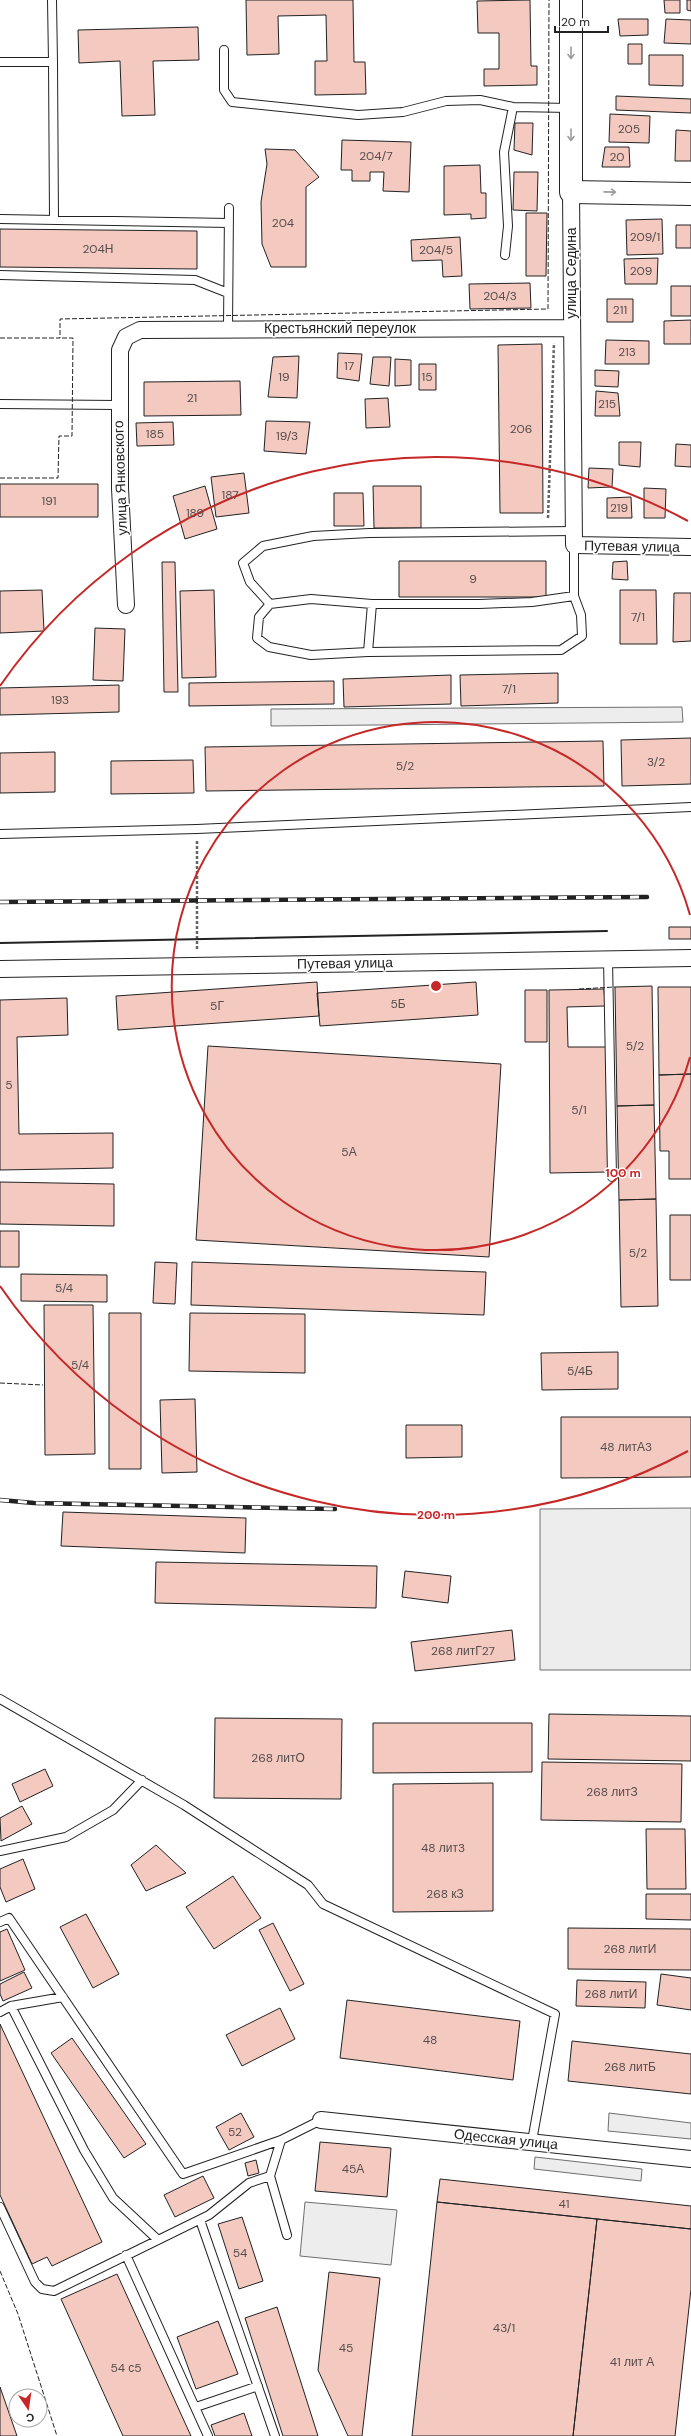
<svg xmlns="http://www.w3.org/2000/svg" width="691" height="2436" font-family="'DM Sans',sans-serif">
	<rect width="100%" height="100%" fill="#fff"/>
	<path fill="#ededed" stroke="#6f6f6f" d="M682 707 683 722 271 726V709Z
		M691 1508V1670H540V1509Z
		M609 2113 691 2123V2139L608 2131Z
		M535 2157 642 2169 641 2181 534 2169Z
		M305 2202 397 2210 391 2265 300 2256Z"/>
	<path fill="#f3c9c0" stroke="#222" d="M246 0H353L354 62H365L366 94 315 95V61H327L326 15 278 16 279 54 247 55Z
		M530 0 531 66H537V85L484 86V69H499V33H478L477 1Z
		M664 0H680V13H665Z
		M687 0H691V11L687 10Z
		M618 19H648V35L620 36Z
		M666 19 691 20V44L664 43Z
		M198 27 199 60 153 61 155 115 122 116 120 61 79 63 78 30Z
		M628 44H642V64H628Z
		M649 55H683V86L649 85Z
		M616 96 691 99V113L616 110Z
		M610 114 650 116 649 143 609 142Z
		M515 123H533L532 155 514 150Z
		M676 130 691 131V161H675Z
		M342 140 411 142 409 192 383 191 384 172H370V181H352V170H341Z
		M605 147H629L630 167H602Z
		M265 149 295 150 319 177 306 187V267H271L262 244 261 202 267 164Z
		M480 165 481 193H486V218L471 219V214L444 215V166Z
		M514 172H538L537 211 513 210Z
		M526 213H547L546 276H526Z
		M662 219 663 254 627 255 626 220Z
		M676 225H691V248H676Z
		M0 229 197 231V269L0 267Z
		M460 237 462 276 443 277 442 260 412 261 411 240Z
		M658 258 657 284H625L624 259Z
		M530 283 531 308 470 309 469 284Z
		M671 286H691V316H671Z
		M607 299H633V322H607Z
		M691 320V344H664V321Z
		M606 340 649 341V364H605Z
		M542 344 543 513H500L498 345Z
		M338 353 362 354 359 381 337 378Z
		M299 356 297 398 268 397 273 357Z
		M373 357H391L389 386 370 384Z
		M395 359 411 360V385L395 386Z
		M419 364H436V390H419Z
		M595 370 619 371 618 387 595 386Z
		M240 381 241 415 144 416V382Z
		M596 391 618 393 620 416H595Z
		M388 398 390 427 366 428 365 399Z
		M266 421 310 422 306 454 264 451Z
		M173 422 174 445 137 446 136 423Z
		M619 442H641L640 467 619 465Z
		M676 444 691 445V467L675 466Z
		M589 468 613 469 612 487 588 488Z
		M244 473 249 513 216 517 211 477Z
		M0 484H98V517H0Z
		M205 486 217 529 185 539 173 496Z
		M373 486H421V528H374Z
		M644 488 666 489 665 518H644Z
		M334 493H363L364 526H334Z
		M631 497 632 518H607V498Z
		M399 561H546V597H399Z
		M627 561 628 580 612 579 613 562Z
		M162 562H175L178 692H164Z
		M42 590 44 631 0 633V591Z
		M214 590 216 677 182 678 180 591Z
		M620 590H656L657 644H620Z
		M674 593H691V641L673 642Z
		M95 628 125 629 123 681 93 680Z
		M558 673V703L461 706 460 675Z
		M451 675V704L344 707 343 679Z
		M334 681V704L189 706V683Z
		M119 685V712L0 715V688Z
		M691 738V784L622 786 621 740Z
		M603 741 604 786 206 791 205 747Z
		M55 752V792L0 793V753Z
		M193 760 194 793 111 794V761Z
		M669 927H691V939H669Z
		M317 982 319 1016 118 1030 116 996Z
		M476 982 478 1015 320 1026 317 993Z
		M652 986 654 1105 617 1106 615 987Z
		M658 987H691V1074L659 1075Z
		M604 989 605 1006 567 1007 568 1047H607L608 1172 550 1173 549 990Z
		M525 990H547V1042H525Z
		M67 998 68 1035 17 1037 19 1134 113 1133V1168L0 1170V1000Z
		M208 1046 501 1064 489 1257 196 1240Z
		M691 1074V1179H669V1151H660L659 1075Z
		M654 1105 656 1199 619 1200 617 1106Z
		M0 1182 114 1184V1226L0 1224Z
		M656 1199 658 1306 621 1307 619 1200Z
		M670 1215H691V1280H670Z
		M0 1231H19V1267H0Z
		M155 1262 177 1263 175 1304 153 1303Z
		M192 1262 486 1272 484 1315 191 1305Z
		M21 1274 107 1275V1302L21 1301Z
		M44 1305H93L95 1454 45 1455Z
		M109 1313H141V1469H109Z
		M190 1313 305 1314V1373L189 1371Z
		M618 1352V1389L542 1390 541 1353Z
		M195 1399 197 1472 162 1473 160 1400Z
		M561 1417H691V1477L561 1478Z
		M406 1425H462V1457L406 1458Z
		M63 1512 246 1518 245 1553 61 1546Z
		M156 1562 377 1566 376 1608 155 1603Z
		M405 1571 451 1576 448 1603 402 1597Z
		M512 1630 515 1660 415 1671 411 1642Z
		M549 1714 691 1716V1761L548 1759Z
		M215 1718 342 1719 341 1799 214 1798Z
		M373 1723H532V1772L373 1773Z
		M542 1762 682 1764 681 1822 541 1820Z
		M45 1769 53 1786 20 1802 12 1784Z
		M493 1783V1911L393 1912V1784Z
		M22 1806 32 1824 1 1841 0 1818Z
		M646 1829H685L686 1889H647Z
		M156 1845 186 1873 146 1891 131 1865Z
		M23 1859 35 1889 6 1902 0 1887V1869Z
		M233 1876 261 1918 214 1949 186 1907Z
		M646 1894H691V1920L646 1919Z
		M86 1914 119 1974 93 1988 60 1927Z
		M273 1923 304 1984 290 1991 259 1930Z
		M568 1928 691 1929V1970L568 1969Z
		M7 1929 25 1970 0 1981V1932Z
		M24 1972 32 1988 3 2001 0 1994V1984Z
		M661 1974 691 1978V2010L657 2005Z
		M577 1980 646 1982 645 2008 576 2006Z
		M347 2000 520 2021 513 2080 340 2058Z
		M280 2008 295 2039 242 2066 226 2035Z
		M0 2024 102 2242 52 2266 47 2257 32 2264 0 2195Z
		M72 2038 146 2144 124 2158 51 2053Z
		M572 2041 691 2054V2094L568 2081Z
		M241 2113 254 2137 229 2150 216 2127Z
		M320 2142 391 2148 387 2197 315 2191Z
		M256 2160 259 2173 248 2176 245 2163Z
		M203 2176 214 2198 175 2217 164 2195Z
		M440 2179 691 2206V2229L437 2202Z
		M437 2202 597 2219 573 2436H412Z
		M242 2217 263 2281 239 2289 218 2224Z
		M597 2219 691 2229V2289L675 2436H573Z
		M329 2272 380 2278 362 2436H348L318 2370Z
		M117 2274 191 2436H123L61 2299Z
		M277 2307 318 2436H283L245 2318Z
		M218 2321 238 2374 196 2389 177 2337Z
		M0 2387 17 2436H0Z
		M244 2413 252 2436H215L211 2425Z"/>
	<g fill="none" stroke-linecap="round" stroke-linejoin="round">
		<defs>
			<path id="lane" d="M52 0 53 62
				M224 50V90L232 102 358 115 403 112 446 101 480 100 513 107 571 108
				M0 62H53L54 220
				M0 219 229 223
				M505 255 508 226 504 152 513 107
				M0 275 195 280 228 293
				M228 329 229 208
				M0 404 118 405
				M574 545V596L581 615 582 636 561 650 368 652 311 655 269 647 257 638 259 617 270 604 311 599 372 604H479L532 602 574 596
				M270 604 250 582 243 563 263 546 313 536 369 533 574 531
				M368 652 372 604
				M0 834 197 829 691 807
				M608 959 612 1177
				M0 1699 184 1805 308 1885 323 1904 555 2014 532 2141
				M0 1851 66 1837 113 1810 142 1780
				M0 1922 9 1918 183 2174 281 2140 321 2120
				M11 2006 84 2150 113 2198 158 2240
				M0 2012 11 2006 63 1997
				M270 2176 287 2235
				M0 2207 35 2282 42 2289 54 2291 209 2215 249 2183 270 2176 281 2140
				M200 2220 275 2436
				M126 2255 208 2436
				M196 2407 258 2386"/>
			<path id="street" d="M571 192 574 545 691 547
				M126 605 120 488V350L126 337 140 330 571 328
				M0 969 691 958
				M321 2120 691 2159"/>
			<path id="secondary" d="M571 0V192L691 194"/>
		</defs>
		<use href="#lane" stroke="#222" stroke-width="10"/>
		<use href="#street" stroke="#222" stroke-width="18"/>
		<use href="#secondary" stroke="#222" stroke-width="24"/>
		<path stroke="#646464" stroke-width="2.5" stroke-dasharray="3 2" stroke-linecap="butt" d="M548 518 554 343
			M197 841V950"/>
		<use href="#lane" stroke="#fff" stroke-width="8"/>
		<use href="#street" stroke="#fff" stroke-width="16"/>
		<use href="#secondary" stroke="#fff" stroke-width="22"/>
		<defs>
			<path id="rail" d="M0 902 647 897
				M0 1500 34 1503 335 1509"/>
		</defs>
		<use href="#rail" stroke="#222" stroke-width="4.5"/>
		<use href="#rail" stroke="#fff" stroke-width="3" stroke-dasharray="9" stroke-linecap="butt"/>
		<path stroke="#222" stroke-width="1" stroke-dasharray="5 2" stroke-linecap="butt" d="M0 338H60V319L548 309 549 0
			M0 478H58L59 436H72L73 338H60
			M579 989 615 987
			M0 1383 43 1385
			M0 2271 18 2314 57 2436"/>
		<path stroke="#222" stroke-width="2" d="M0 943 607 931"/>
	</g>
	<defs><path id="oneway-shaft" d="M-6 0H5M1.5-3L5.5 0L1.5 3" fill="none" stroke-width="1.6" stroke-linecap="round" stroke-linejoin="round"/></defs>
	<g stroke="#9c9c9c">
		<use href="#oneway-shaft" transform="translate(571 53) rotate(90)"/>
		<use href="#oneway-shaft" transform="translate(571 135) rotate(90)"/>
		<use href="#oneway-shaft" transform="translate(610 192) rotate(1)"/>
	</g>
	<g fill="none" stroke="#c62828" stroke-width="2">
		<path d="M690 1057A264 264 0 1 1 690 915"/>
		<path d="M688 1451A529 529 0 0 1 0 1286M0 686A529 529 0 0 1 688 521"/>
	</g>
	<g text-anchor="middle" stroke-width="3" stroke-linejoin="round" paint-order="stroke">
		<g font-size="12" fill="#564c4a">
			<text x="629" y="133">205</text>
			<text x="376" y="160">204/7</text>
			<text x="617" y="161">20</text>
			<text x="283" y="227">204</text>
			<text x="645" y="241">209/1</text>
			<text x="98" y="253">204Н</text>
			<text x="436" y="254">204/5</text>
			<text x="641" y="275">209</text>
			<text x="500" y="300">204/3</text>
			<text x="620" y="314">211</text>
			<text x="627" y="356">213</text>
			<text x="349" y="370">17</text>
			<text x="284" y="381">19</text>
			<text x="427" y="381">15</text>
			<text x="192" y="402">21</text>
			<text x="607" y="408">215</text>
			<text x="521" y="433">206</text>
			<text x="155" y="438">185</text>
			<text x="287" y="440">19/3</text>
			<text x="230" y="499">187</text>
			<text x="49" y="505">191</text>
			<text x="619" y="512">219</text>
			<text x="195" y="517">189</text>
			<text x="473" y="583">9</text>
			<text x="638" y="621">7/1</text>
			<text x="509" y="693">7/1</text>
			<text x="60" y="704">193</text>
			<text x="656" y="766">3/2</text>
			<text x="405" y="770">5/2</text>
			<text x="398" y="1008">5Б</text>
			<text x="217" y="1010">5Г</text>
			<text x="635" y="1050">5/2</text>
			<text x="9" y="1089">5</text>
			<text x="579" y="1114">5/1</text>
			<text x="349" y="1156">5А</text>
			<text x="638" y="1257">5/2</text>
			<text x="64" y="1292">5/4</text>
			<text x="80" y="1369">5/4</text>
			<text x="580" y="1375">5/4Б</text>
			<text x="626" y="1451">48 литА3</text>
			<text x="463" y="1655">268 литГ27</text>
			<text x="278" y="1762">268 литО</text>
			<text x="612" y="1796">268 литЗ</text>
			<text x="443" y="1852">48 лит3</text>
			<text x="445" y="1898">268 кЗ</text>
			<text x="630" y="1953">268 литИ</text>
			<text x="611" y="1998">268 литИ</text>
			<text x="430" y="2044">48</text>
			<text x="630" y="2071">268 литБ</text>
			<text x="235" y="2136">52</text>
			<text x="353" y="2173">45А</text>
			<text x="564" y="2208">41</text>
			<text x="240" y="2257">54</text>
			<text x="504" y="2332">43/1</text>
			<text x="346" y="2352">45</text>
			<text x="632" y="2366">41 лит А</text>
			<text x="126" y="2372">54 с5</text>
		</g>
		<g font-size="14" fill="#222" stroke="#fff">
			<text transform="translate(571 273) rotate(-90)" y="5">улица Седина</text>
			<text x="340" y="333">Крестьянский переулок</text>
			<text transform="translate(120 478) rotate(-92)" y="5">улица Янковского</text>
			<text transform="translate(632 546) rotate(1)" y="5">Путевая улица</text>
			<text transform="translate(345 963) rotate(-1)" y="5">Путевая улица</text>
			<text transform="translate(506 2139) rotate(6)" y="5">Одесская улица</text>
		</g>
	</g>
	<circle cx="436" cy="986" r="6" fill="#c62828" stroke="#fff" stroke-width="2"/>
	<g font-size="12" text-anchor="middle" font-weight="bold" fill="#c62828" stroke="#fff" stroke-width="3" stroke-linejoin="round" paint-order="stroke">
		<text x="623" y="1177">100 m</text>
		<text x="436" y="1519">200 m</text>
	</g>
	<g transform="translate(28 2408) rotate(167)"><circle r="19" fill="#ffffff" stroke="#a7a7a7"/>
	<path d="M0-3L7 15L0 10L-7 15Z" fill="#c62828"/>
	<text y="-6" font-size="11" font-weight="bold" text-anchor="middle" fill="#222222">С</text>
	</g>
	<path d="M555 26v6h53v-6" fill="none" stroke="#222222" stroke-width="2"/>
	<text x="561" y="26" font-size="12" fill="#222222" stroke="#ffffff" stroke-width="3" paint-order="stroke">20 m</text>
</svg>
